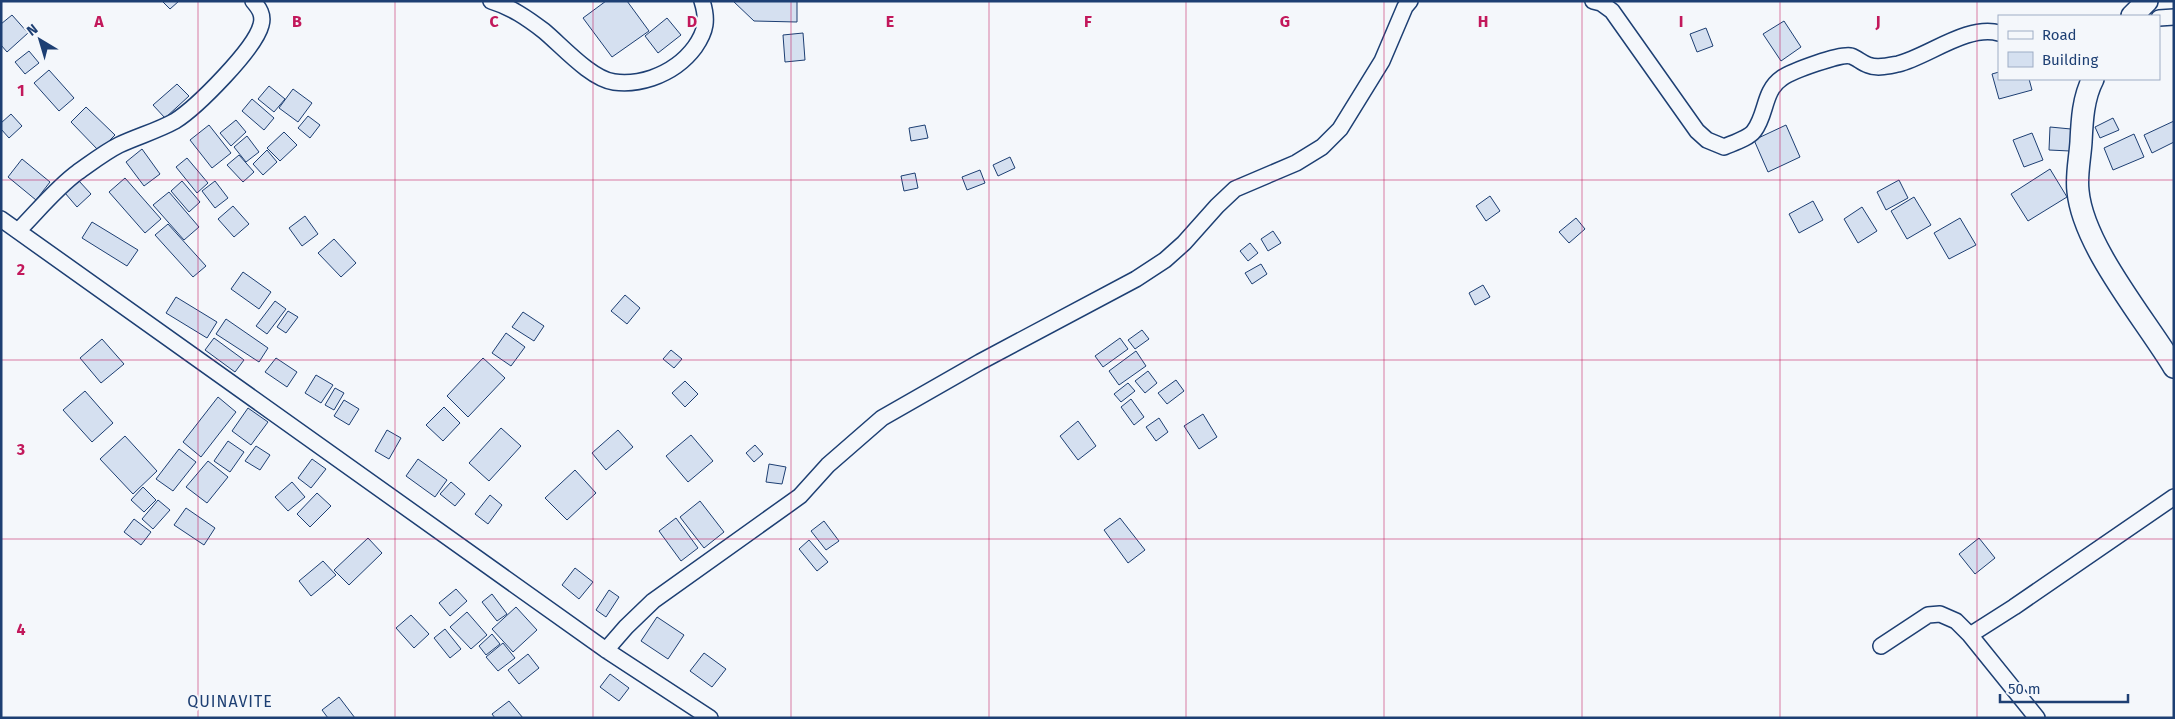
<svg xmlns="http://www.w3.org/2000/svg" width="2175" height="719" font-family="'Fira Sans',sans-serif">
	<rect width="100%" height="100%" fill="#f4f7fb"/>
	<path fill="#d5e0f0" stroke="#1d3f73" d="M162 1H179L170 9Z
		M606 1H627L649 31 612 57 583 18Z
		M733 1H797V22L754 21Z
		M12 15 28 33 7 52 1 45V24Z
		M667 18 681 35 658 53 645 36Z
		M1784 21 1801 47 1781 61 1763 34Z
		M1706 28 1713 46 1697 52 1690 34Z
		M803 33 805 60 785 62 783 35Z
		M29 51 39 63 25 74 15 62Z
		M49 70 74 98 59 111 34 83Z
		M1999 72V79H2029L2032 90 1999 99 1992 74Z
		M177 84 189 96 165 118 153 105Z
		M269 86 285 99 274 112 258 99Z
		M293 89 312 103 298 122 279 108Z
		M252 99 274 118 264 130 242 111Z
		M86 107 115 135 99 151 71 122Z
		M11 114 22 126 9 138 1 129V123Z
		M308 116 320 125 310 138 298 128Z
		M2113 118 2119 130 2100 138 2095 127Z
		M236 120 246 132 231 146 220 133Z
		M2174 121V142L2152 153 2144 135Z
		M209 125 231 153 212 168 190 140Z
		M925 125 928 138 911 141 909 128Z
		M1786 125 1800 157 1768 172 1754 140Z
		M2050 127 2071 129 2070 151 2049 150Z
		M284 132 297 145 280 161 267 148Z
		M2032 133 2043 160 2024 167 2013 140Z
		M2134 134 2144 157 2113 170 2104 148Z
		M247 136 259 152 246 162 234 147Z
		M142 149 160 174 144 186 126 162Z
		M267 150 277 162 263 175 253 164Z
		M239 155 254 172 243 182 227 165Z
		M1010 157 1015 168 998 176 993 165Z
		M187 158 208 183 197 193 176 167Z
		M22 159 50 182 36 200 8 177Z
		M2050 169 2067 197 2028 221 2011 194Z
		M980 170 985 183 967 190 962 177Z
		M915 173 918 188 904 191 901 176Z
		M125 178 161 219 145 233 109 192Z
		M1899 180 1908 198 1886 210 1877 192Z
		M79 181 91 194 77 207 65 193Z
		M182 181 200 202 189 212 171 191Z
		M215 181 228 198 215 208 202 191Z
		M169 192 199 227 184 240 153 205Z
		M1490 196 1500 211 1486 221 1476 206Z
		M1914 197 1931 225 1907 239 1891 211Z
		M1813 201 1823 220 1799 233 1789 214Z
		M233 206 249 224 234 237 218 219Z
		M1862 207 1877 231 1858 243 1844 219Z
		M305 216 318 234 302 246 289 228Z
		M1576 218 1585 229 1569 243 1559 232Z
		M1960 218 1976 245 1949 259 1934 233Z
		M92 222 138 250 127 266 82 238Z
		M168 224 206 266 193 277 155 235Z
		M1273 231 1281 243 1268 251 1261 239Z
		M334 239 356 263 341 277 318 253Z
		M1250 243 1258 253 1248 261 1240 251Z
		M1261 264 1267 274 1252 284 1245 273Z
		M243 272 271 292 259 309 231 289Z
		M1483 285 1490 297 1475 305 1469 293Z
		M625 295 640 308 627 324 611 311Z
		M176 297 217 322 207 338 166 313Z
		M275 301 286 309 267 334 256 326Z
		M288 311 298 317 286 333 277 327Z
		M523 312 544 326 534 341 512 327Z
		M226 319 268 348 259 362 216 334Z
		M1142 330 1149 339 1135 349 1128 340Z
		M506 333 525 347 511 366 492 353Z
		M214 338 244 360 235 372 205 350Z
		M1120 338 1128 349 1103 367 1095 356Z
		M102 339 124 364 101 383 80 358Z
		M671 350 682 359 674 368 663 359Z
		M1136 351 1146 366 1119 385 1109 371Z
		M276 358 297 372 287 387 265 372Z
		M483 358 505 378 468 417 447 396Z
		M1148 371 1157 383 1145 393 1135 381Z
		M316 375 333 385 321 403 305 393Z
		M1176 380 1184 391 1167 404 1158 393Z
		M685 381 698 394 685 407 672 393Z
		M1128 383 1135 391 1121 402 1114 394Z
		M335 388 344 393 334 410 325 405Z
		M85 391 113 423 92 442 63 410Z
		M218 397 236 412 201 457 183 442Z
		M1131 399 1144 417 1134 425 1121 407Z
		M344 400 359 409 349 425 334 416Z
		M444 407 460 423 443 441 426 425Z
		M248 408 268 422 251 445 232 431Z
		M1203 414 1217 437 1199 449 1184 426Z
		M1159 418 1168 432 1156 441 1146 427Z
		M1078 421 1096 446 1078 460 1060 436Z
		M501 428 521 446 489 481 469 463Z
		M387 430 401 438 389 459 375 451Z
		M618 430 633 447 606 470 592 453Z
		M691 435 713 461 688 482 666 456Z
		M125 436 157 471 133 494 100 459Z
		M228 441 244 452 230 472 214 461Z
		M755 445 763 454 754 462 746 453Z
		M256 446 270 455 260 470 245 461Z
		M179 449 196 462 173 491 156 479Z
		M312 459 326 469 311 488 298 478Z
		M418 459 447 480 435 497 406 476Z
		M208 461 228 477 207 503 186 487Z
		M769 464 786 467 782 484 766 482Z
		M575 470 596 493 567 520 545 498Z
		M292 482 305 497 288 511 275 497Z
		M451 482 465 494 455 506 440 494Z
		M143 487 156 500 144 512 131 500Z
		M317 493 331 506 310 527 297 514Z
		M490 495 502 505 488 524 475 514Z
		M158 500 170 510 153 529 142 519Z
		M700 501 724 532 704 548 680 517Z
		M186 508 215 528 204 545 174 525Z
		M676 518 698 548 681 561 659 531Z
		M1120 518 1145 550 1128 563 1104 530Z
		M134 519 151 532 141 545 124 532Z
		M824 521 839 541 826 550 811 531Z
		M368 538 382 553 349 585 334 570Z
		M1979 538 1995 558 1975 574 1959 554Z
		M809 540 828 562 817 571 799 549Z
		M323 561 336 575 311 596 299 581Z
		M575 568 593 582 579 599 562 585Z
		M456 589 467 601 450 616 439 603Z
		M609 590 619 597 606 617 596 610Z
		M492 594 507 614 497 621 482 602Z
		M516 607 537 630 513 652 492 629Z
		M467 612 487 635 471 649 450 627Z
		M411 615 429 634 414 648 396 628Z
		M657 617 684 635 668 659 641 641Z
		M445 629 461 649 450 658 434 638Z
		M492 634 500 644 486 655 479 646Z
		M503 643 515 658 498 671 486 657Z
		M704 653 726 669 712 687 690 671Z
		M528 654 539 668 519 684 508 670Z
		M610 674 629 688 619 701 600 687Z
		M339 697 355 718H328L322 710Z
		M509 701 523 718H495L492 714Z"/>
	<g fill="none" stroke-linecap="round" stroke-linejoin="round">
		<defs>
			<path id="street" d="M491 1C511 7 527 18 544 31 562 46 591 79 614 82 628 84 640 82 652 78 669 72 684 62 695 47 706 31 708 20 702 1
				M1593 1 1601 3 1612 11 1697 131 1707 140 1724 147C1733 143 1749 138 1754 131 1767 114 1763 91 1782 78 1792 71 1841 53 1851 56 1857 58 1862 63 1868 65 1877 69 1888 66 1898 64 1927 57 1968 24 1999 33
				M2159 18 2174 17
				M1 219 606 650 710 718
				M18 231C37 212 56 188 78 172 91 163 105 152 119 145 138 136 157 131 175 121 197 107 255 49 261 25 264 15 259 8 253 1
				M1970 635 2014 607 2174 497
				M1881 646 1928 615 1940 614 1956 621 1970 635 2037 718
				M606 650 626 627 653 601 800 496 828 465 882 418 980 362 1136 279 1165 260 1184 243 1217 206 1235 189 1296 163 1322 147 1340 129 1382 61 1405 7 1410 1"/>
			<path id="secondary" d="M2132 16 2147 1
				M2093 79C2083 98 2082 121 2081 142 2080 158 2076 176 2078 191 2083 246 2145 319 2174 367"/>
		</defs>
		<use href="#street" stroke="#1d3f73" stroke-width="18"/>
		<use href="#secondary" stroke="#1d3f73" stroke-width="24"/>
		<use href="#street" stroke="#f4f7fb" stroke-width="15"/>
		<use href="#secondary" stroke="#f4f7fb" stroke-width="21"/>
	</g>
	<path fill="none" stroke="#c2185b" stroke-width="1" stroke-opacity="0.55" d="M198 1V718M395 1V718M593 1V718M791 1V718M989 1V718M1186 1V718M1384 1V718M1582 1V718M1780 1V718M1977 1V718M1 180H2174M1 360H2174M1 539H2174"/>
	<g text-anchor="middle" stroke-width="4" stroke-linejoin="round" paint-order="stroke">
		<g font-size="16" letter-spacing="1" fill="#1d3f73" stroke="#f4f7fb">
			<text x="230" y="707">QUINAVITE</text>
		</g>
	</g>
	<g font-size="16" text-anchor="middle" font-weight="bold" fill="#c2185b" stroke="#f4f7fb" stroke-width="4" stroke-linejoin="round" paint-order="stroke">
		<text x="99" y="27">A</text>
		<text x="297" y="27">B</text>
		<text x="494" y="27">C</text>
		<text x="692" y="27">D</text>
		<text x="890" y="27">E</text>
		<text x="1088" y="27">F</text>
		<text x="1285" y="27">G</text>
		<text x="1483" y="27">H</text>
		<text x="1681" y="27">I</text>
		<text x="1878" y="27">J</text>
		<text x="21" y="96">1</text>
		<text x="21" y="275">2</text>
		<text x="21" y="455">3</text>
		<text x="21" y="635">4</text>
	</g>
	<rect width="2175" height="719" fill="none" stroke="#1d3f73" stroke-width="5"/>
	<rect x="1998" y="15" width="162" height="65" fill="#f4f7fb" stroke="#9eadc5"/>
	<rect x="2008" y="31" width="25" height="8" fill="#f4f7fb" stroke="#9eadc5"/>
	<text x="2042" y="40" font-size="15" fill="#1d3f73">Road</text>
	<rect x="2008" y="52" width="25" height="15" fill="#d5e0f0" stroke="#9eadc5"/>
	<text x="2042" y="65" font-size="15" fill="#1d3f73">Building</text>
	<g transform="translate(40 40) rotate(322)" stroke="#f4f7fb" stroke-width="4" paint-order="stroke">
	<path d="M0-4L9 19L0 12L-9 19Z" fill="#1d3f73"/>
	<text y="-8" font-size="14" font-weight="bold" text-anchor="middle" fill="#1d3f73">N</text>
	</g>
	<path d="M2000 694v8h128v-8" fill="none" stroke="#1d3f73" stroke-width="2.5"/>
	<text x="2008" y="694" font-size="15" fill="#1d3f73" stroke="#f4f7fb" stroke-width="4" paint-order="stroke">50 m</text>
</svg>
